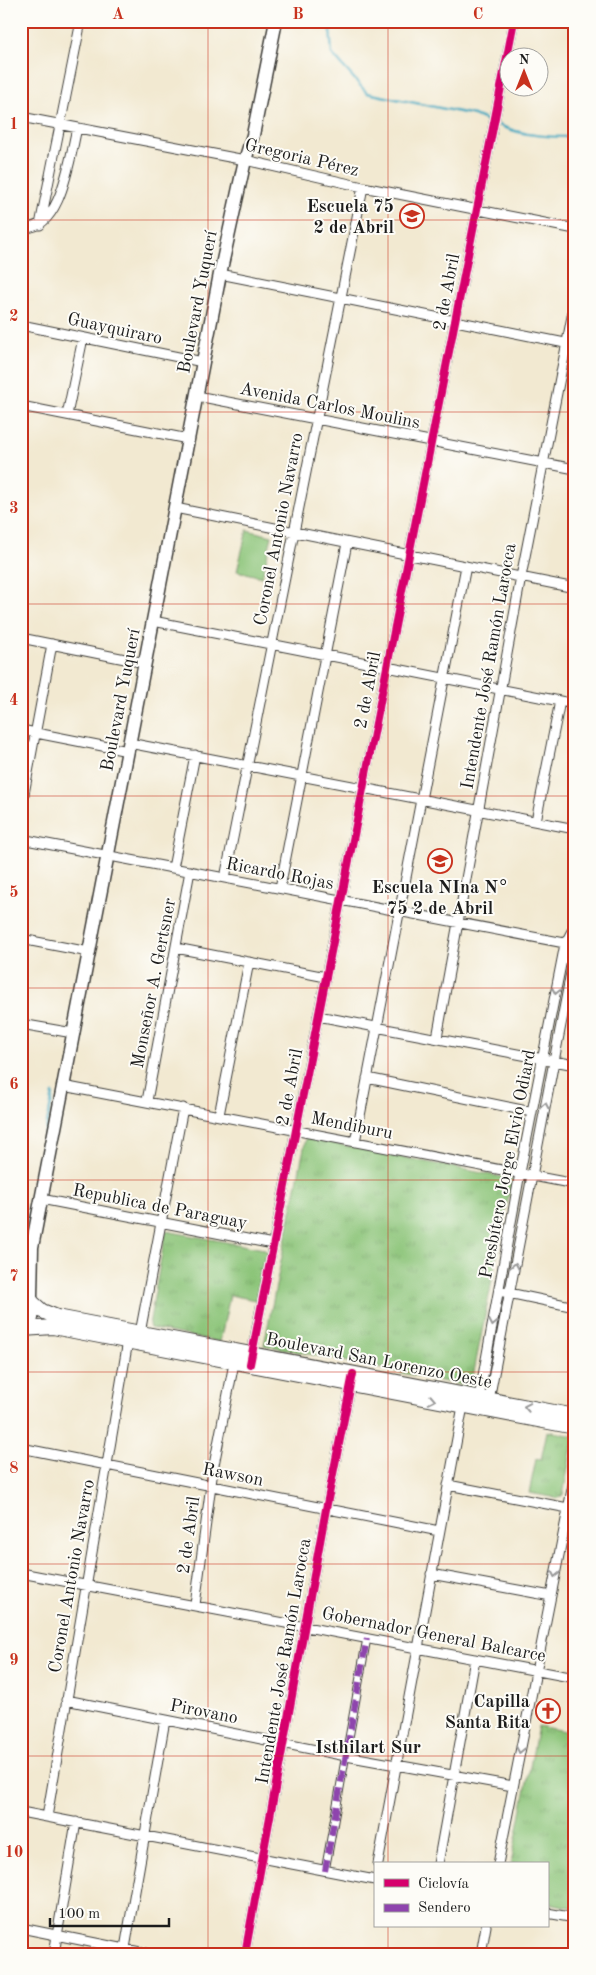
<svg xmlns="http://www.w3.org/2000/svg" width="596" height="1975" font-family="'Old Standard TT',serif">
	<defs>
		<pattern id="grass-tufts" width="24" height="20" patternUnits="userSpaceOnUse" patternTransform="scale(1.25)"><rect width="24" height="20" fill="#8bc478"/><path d="M3 7l-1-3M5 7V3M7 7l1-3M15 17l-1-3M17 17v-4M19 17l1-3" fill="none" stroke="#77a867"/></pattern>
	</defs>
	<rect width="100%" height="100%" fill="#fdfcf7"/>
	<filter id="ink" filterUnits="userSpaceOnUse"><feTurbulence type="fractalNoise" baseFrequency=".02" numOctaves="2"/><feDisplacementMap in="SourceGraphic" scale="10" xChannelSelector="R" yChannelSelector="G"/><feConvolveMatrix kernelMatrix="1 2 1 2 8 2 1 2 1" color-interpolation-filters="sRGB"/></filter>
	<filter id="wash" filterUnits="userSpaceOnUse"><feTurbulence type="fractalNoise" baseFrequency=".0096" numOctaves="4" result="noise"/><feDisplacementMap in="SourceGraphic" scale="20" xChannelSelector="R" yChannelSelector="G"/><feGaussianBlur stdDeviation="1.12" result="paint"/><feColorMatrix in="noise" values="0 0 0 0 0 0 0 0 0 0 0 0 0 0 0 0 0 1.4 0 .05"/><feComposite in="paint" operator="in"/></filter>
	<g filter="url(#wash)">
		<rect width="100%" height="100%" fill="#f2e9d1"/>
		<path fill="url(#grass-tufts)" stroke="#54704a" d="M306 1138 512 1179 471 1387 264 1345Z
			M166 1231 264 1249 269 1255 260 1301 230 1295 220 1342 150 1328 149 1325Z
			M547 1431 574 1436 563 1495 558 1498 529 1493 536 1459 541 1460Z
			M538 1726 575 1733V1908L547 1903V1864H511Z"/>
		<path fill="#8bc478" stroke="#54704a" d="M247 530 272 536 262 577 237 571Z"/>
		<g fill="none" stroke-linecap="round" stroke-linejoin="round">
			<path stroke="#40a8c0" stroke-width="2.5" d="M325 21 330 29 332 54 367 93 474 115 490 122
				M499 125C522 136 549 137 575 137
				M21 1229 27 1223 53 1094"/>
		</g>
	</g>
	<g filter="url(#ink)">
		<g fill="none" stroke-linecap="round" stroke-linejoin="round">
			<defs>
				<path id="pedestrian" d="M325 1871 367 1638"/>
				<path id="minor" d="M21 117 245 160 363 187 575 229
					M40 225 81 21
					M21 227C61 235 70 156 77 128
					M220 274 575 345
					M21 325 203 362
					M197 396 575 469
					M21 406 188 439
					M67 415 83 338
					M175 508 575 588
					M153 621 575 704
					M21 638 145 663
					M21 730 128 751
					M129 743 575 829
					M21 810 52 644
					M536 821 560 701
					M21 839 575 945
					M173 868 195 755
					M225 878 363 187
					M280 888 347 543
					M21 939 89 952
					M176 948 326 977
					M318 1016 575 1065
					M21 1024 73 1033
					M437 1038 521 577 575 301
					M367 1078 532 1112
					M63 1086 575 1184
					M147 1101 190 871
					M219 1115 249 962
					M355 1142 466 566
					M41 1199 273 1244
					M504 1292 575 1307
					M140 1333 183 1108
					M251 1358 514 21
					M478 1403 520 1173 565 944 574 927
					M488 1405 575 952
					M21 1448 439 1531
					M448 1485 568 1508
					M21 1573 575 1678
					M431 1574 551 1596
					M195 1605 213 1470 235 1358
					M66 1700 346 1756 513 1786
					M21 1812 375 1880
					M47 1817 128 1341
					M378 1864 463 1406
					M438 1864 475 1659
					M498 1864 575 1474
					M547 1913 575 1918
					M21 1928 150 1954
					M54 1954 76 1822
					M124 1954 165 1720
					M245 1954 326 1509 352 1379
					M481 1954 486 1926"/>
				<path id="secondary" d="M31 1297 32 1247 220 274 245 160 253 135 276 21"/>
				<path id="primary" d="M21 1286 33 1303 31 1318 21 1330
					M33 1303 42 1311 57 1317 575 1416
					M23 1329 53 1327 575 1427"/>
			</defs>
			<use href="#pedestrian" stroke="#3c3b37" stroke-width="9"/>
			<use href="#minor" stroke="#3c3b37" stroke-width="11"/>
			<use href="#secondary" stroke="#3c3b37" stroke-width="15"/>
			<use href="#primary" stroke="#3c3b37" stroke-width="16"/>
			<use href="#pedestrian" stroke="#fff" stroke-width="7"/>
			<use href="#minor" stroke="#fff" stroke-width="9"/>
			<use href="#secondary" stroke="#fff" stroke-width="12"/>
			<use href="#primary" stroke="#fff" stroke-width="14"/>
			<path stroke="#8e44ad" stroke-width="6" stroke-dasharray="12 6" stroke-linecap="butt" d="M325 1871 367 1638"/>
			<defs>
				<path id="cycleway" d="M250 1364 514 21
					M245 1954 326 1509 353 1374"/>
			</defs>
			<use href="#cycleway" stroke="#fdfcf7" stroke-width="11"/>
			<use href="#cycleway" stroke="#d6006c" stroke-width="8"/>
		</g>
		<defs><path id="oneway-chevron" d="M-2-3.5L2.5 0L-2 3.5" fill="none" stroke-width="1.6" stroke-linecap="round" stroke-linejoin="round" transform="scale(1.25)"/></defs>
		<g stroke="#999">
			<use href="#oneway-chevron" transform="translate(556 991) rotate(101)"/>
			<use href="#oneway-chevron" transform="translate(545 1106) rotate(-79)"/>
			<use href="#oneway-chevron" transform="translate(515 1266) rotate(-79)"/>
			<use href="#oneway-chevron" transform="translate(493 1323) rotate(101)"/>
			<use href="#oneway-chevron" transform="translate(432 1400) rotate(11)"/>
			<use href="#oneway-chevron" transform="translate(527 1407) rotate(-169)"/>
			<use href="#oneway-chevron" transform="translate(555 1574) rotate(101)"/>
			<use href="#oneway-chevron" transform="translate(520 1750) rotate(102)"/>
		</g>
	</g>
	<path fill="none" stroke="#c8321e" stroke-width="1" stroke-opacity="0.55" d="M208 21V1954M388 21V1864M21 220H575M21 412H575M21 604H575M21 796H575M21 988H575M21 1180H575M21 1372H575M21 1564H575M21 1756H575M388 1926V1954"/>
	<defs>
		<symbol id="school-ring" viewBox="-11 -11 22 22"><circle r="9.5" fill="#fdfcf7" stroke="#c8321e" stroke-width="1.5"/><path d="M0-5L7-2L0 1L-7-2ZM-4 1L0 2.5L4 1V4Q0 6-4 4Z" fill="#c8321e"/></symbol>
		<symbol id="church-ring" viewBox="-11 -11 22 22"><circle r="9.5" fill="#fdfcf7" stroke="#c8321e" stroke-width="1.5"/><path d="M-1.2-6h2.4v3.5h3.3v2.4h-3.3V6h-2.4V-.1h-3.3v-2.4h3.3Z" fill="#c8321e"/></symbol>
	</defs>
	<g fill-rule="evenodd">
		<use href="#school-ring" x="398" y="202" width="28" height="28"/>
		<use href="#school-ring" x="426" y="847" width="28" height="28"/>
		<use href="#church-ring" x="534" y="1697" width="28" height="28"/>
	</g>
	<g text-anchor="middle" stroke-width="4" stroke-linejoin="round" paint-order="stroke">
		<g font-size="18" fill="#1c1c1c" stroke="#fdfcf7">
			<text transform="translate(302 157) rotate(13)" y="6">Gregoria Pérez</text>
			<text transform="translate(446 292) rotate(-79)" y="6">2 de Abril</text>
			<text transform="translate(197 302) rotate(-79)" y="6">Boulevard Yuquerí</text>
			<text transform="translate(115 328) rotate(12)" y="6">Guayquiraro</text>
			<text transform="translate(330 405) rotate(11)" y="6">Avenida Carlos Moulins</text>
			<text transform="translate(278 529) rotate(-79)" y="6">Coronel Antonio Navarro</text>
			<text transform="translate(488 666) rotate(-80)" y="6">Intendente José Ramón Larocca</text>
			<text transform="translate(367 690) rotate(-79)" y="6">2 de Abril</text>
			<text transform="translate(120 700) rotate(-79)" y="6">Boulevard Yuquerí</text>
			<text transform="translate(280 873) rotate(11)" y="6">Ricardo Rojas</text>
			<text transform="translate(153 983) rotate(-79)" y="6">Monseñor A. Gertsner</text>
			<text transform="translate(289 1087) rotate(-79)" y="6">2 de Abril</text>
			<text transform="translate(352 1125) rotate(11)" y="6">Mendiburu</text>
			<text transform="translate(507 1164) rotate(-79)" y="6">Presbítero Jorge Elvio Odiard</text>
			<text transform="translate(160 1206) rotate(11)" y="6">Republica de Paraguay</text>
			<text transform="translate(379 1360) rotate(11)" y="6">Boulevard San Lorenzo Oeste</text>
			<text transform="translate(233 1474) rotate(11)" y="6">Rawson</text>
			<text transform="translate(188 1535) rotate(-82)" y="6">2 de Abril</text>
			<text transform="translate(71 1576) rotate(-80)" y="6">Coronel Antonio Navarro</text>
			<text transform="translate(434 1634) rotate(11)" y="6">Gobernador General Balcarce</text>
			<text transform="translate(283 1661) rotate(-80)" y="6">Intendente José Ramón Larocca</text>
			<text transform="translate(204 1711) rotate(11)" y="6">Pirovano</text>
		</g>
		<g font-size="18" font-weight="bold" fill="#1c1c1c" stroke="#fdfcf7" text-anchor="end">
			<text x="394" y="212">Escuela 75<tspan x="394" dy="21">2 de Abril</tspan></text>
			<text x="440" y="893" text-anchor="middle">Escuela NIna N°<tspan x="440" dy="21">75 2 de Abril</tspan></text>
			<text x="530" y="1707">Capilla<tspan x="530" dy="21">Santa Rita</tspan></text>
		</g>
		<g font-size="19" font-weight="bold" fill="#1c1c1c" stroke="#fdfcf7">
			<text x="368" y="1753">Isthilart Sur</text>
		</g>
	</g>
	<rect width="596" height="1975" fill="none" stroke="#fdfcf7" stroke-width="55"/>
	<rect x="374" y="1862" width="175" height="65" fill="#fdfcf7" stroke="#a3a29f"/>
	<rect x="384" y="1879" width="25" height="8" fill="#d6006c" stroke="#a3a29f"/>
	<text x="418" y="1888" font-size="15" fill="#1c1c1c">Ciclovía</text>
	<rect x="384" y="1904" width="25" height="8" fill="#8e44ad" stroke="#a3a29f"/>
	<text x="418" y="1912" font-size="15" fill="#1c1c1c">Sendero</text>
	<g transform="translate(524 72)"><circle r="24" fill="#fdfcf7" stroke="#a3a29f"/>
	<path d="M0-4L9 19L0 12L-9 19Z" fill="#c8321e"/>
	<text y="-8" font-size="14" font-weight="bold" text-anchor="middle" fill="#1c1c1c">N</text>
	</g>
	<path d="M50 1918v8h119v-8" fill="none" stroke="#1c1c1c" stroke-width="2.5"/>
	<text x="58" y="1918" font-size="15" fill="#1c1c1c" stroke="#fdfcf7" stroke-width="4" paint-order="stroke">100 m</text>
	<rect x="28" y="28" width="540" height="1920" fill="none" stroke="#c8321e" stroke-width="2"/>
	<g font-size="16" text-anchor="middle" font-weight="bold" fill="#c8321e">
		<text x="118" y="19">A</text>
		<text x="298" y="19">B</text>
		<text x="478" y="19">C</text>
		<text x="14" y="129">1</text>
		<text x="14" y="321">2</text>
		<text x="14" y="513">3</text>
		<text x="14" y="705">4</text>
		<text x="14" y="897">5</text>
		<text x="14" y="1089">6</text>
		<text x="14" y="1281">7</text>
		<text x="14" y="1473">8</text>
		<text x="14" y="1665">9</text>
		<text x="14" y="1857">10</text>
	</g>
</svg>
